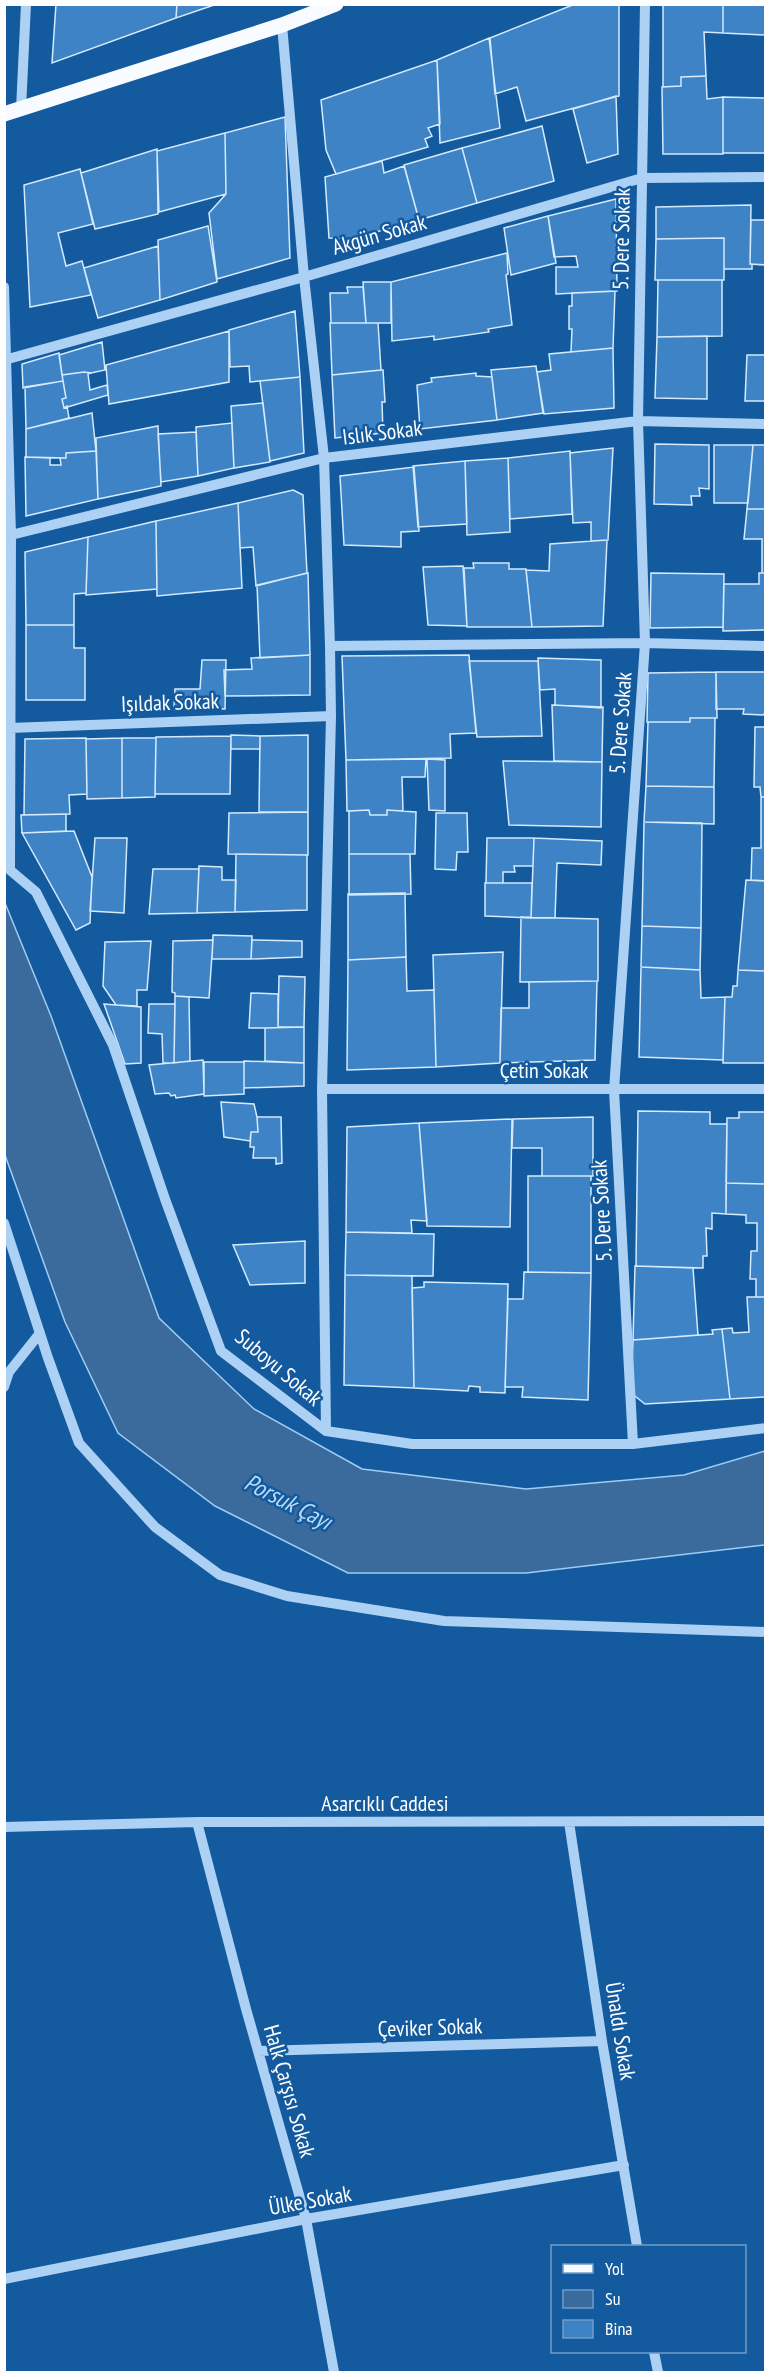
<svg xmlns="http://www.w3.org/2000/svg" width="770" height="2377" font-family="'PT Sans Narrow',sans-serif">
	<rect width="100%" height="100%" fill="#145a9e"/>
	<path fill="#3a6b9c" stroke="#9ecdf6" stroke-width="1.5" d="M5 903 51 1016 159 1318 254 1409 362 1469 526 1489 684 1475 765 1451V1545L526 1573H348L215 1506 118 1433 65 1322 5 1155Z"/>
	<path fill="#3d83c5" stroke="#d4eafd" stroke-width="1.5" d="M56 4H177L176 18 52 63Z
		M177 4H217L176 18Z
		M575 4H619V96L526 121 517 87 495 94 490 38Z
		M663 4H723V33L704 32 706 76 681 77V86L663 87Z
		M723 4H766V35L723 33Z
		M489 38 500 128 440 143 437 60Z
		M437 60 440 124 428 128 432 136 425 139 428 147 336 174 326 150 321 100Z
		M706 76 707 99 723 97V154H663L662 87 681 86V77Z
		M616 96 618 154 587 163 573 109Z
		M723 97 766 98V153H723Z
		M285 117 290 258 217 279 209 213 226 194 225 133Z
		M542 126 554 181 477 203 462 148Z
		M225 133 226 194 159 212 157 151Z
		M462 148 477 203 419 220 404 165Z
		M157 149 158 214 95 229 81 173Z
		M382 161 384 173 404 166 419 220 351 239 329 238 325 177Z
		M80 169 93 224 58 233 66 266 82 261 91 295 30 307 24 185Z
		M616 199 617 291 556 294V267H578L576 256 554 257 548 216Z
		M751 205 750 264H752V269H724V238L656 239V207Z
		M548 216 556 263 511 275 504 228Z
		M751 220H766V265L750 264Z
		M208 226 217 282 160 300 158 240Z
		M724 238V280H655L656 239Z
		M158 246 160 300 98 318 84 268Z
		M507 253 508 274 506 275 512 325 488 329 489 332 434 340V336L392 341 391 282Z
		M658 280H722V336L657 337Z
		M363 282H391V323H366Z
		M347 287H363L366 323H331L330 293H348Z
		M615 291 613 348 571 352 572 329H569V306H572V293Z
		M295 311 300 377 250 382 249 366 230 367 229 330Z
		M330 323H378L381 370 332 375Z
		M229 331V382L109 404 106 365Z
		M707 336V399L655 398 657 337Z
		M102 342 105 370 91 373 84 372 62 375 59 355Z
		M613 348 614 408 544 414 537 372 551 370 549 354Z
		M59 353 63 381 23 388 22 364Z
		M747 355H766V401H745Z
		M536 366 543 413 497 420 491 370Z
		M381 370H383L385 402H382L383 433 335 438 332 375Z
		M84 372 91 373 88 374 90 390 107 385 108 395 64 408 62 399 66 398 62 375Z
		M476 373V376L492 377 497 420 420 429 417 385 432 382 431 378Z
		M300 377 304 453 270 461 260 381Z
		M63 381 66 398 62 399 64 408 67 406 69 418 26 429 25 387Z
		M263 403 270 462 234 468 231 406Z
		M92 413 96 451 66 453V458L26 457V429Z
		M232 423 234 468 198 476 196 427Z
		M158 426 161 486 98 499 96 438Z
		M196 432 198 476 161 482 158 434Z
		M655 444 709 445V489L699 488 700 496H691L692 505 654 504Z
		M714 445H753L748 503H714Z
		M753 445H766V509H747Z
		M613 448 608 540 591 541V522L573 523 570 453Z
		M96 451 98 499 26 516 25 457 50 458V465H61L60 458H66V453Z
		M570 451 572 514 510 519 508 458Z
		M508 458 510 532 467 535 465 461Z
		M465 461 467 524 418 527 413 466Z
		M414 467 419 531 401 532V547L344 545 340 476Z
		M293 490 303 495 307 573 256 586 253 547 240 548 238 503Z
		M238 503 242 588 157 596 156 521Z
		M747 509H766V573H762V539H744Z
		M156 521 157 589 86 595 88 537Z
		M88 537 86 593 74 594V625H26L25 552Z
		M607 540 603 626 532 627 526 570 549 571 550 544Z
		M473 563H509V569H526L532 627H467L464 568H474Z
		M463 566 467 626 428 625 423 567Z
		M308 573 310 655 260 658 257 585Z
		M651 573 724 574 723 627 650 628Z
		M759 573H766V630L723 631 724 584H759Z
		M26 625H74V648H85V700H26Z
		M310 655V695L225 696 224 670 252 669 251 658Z
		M469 655 476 733 450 734 451 758 346 760 342 656Z
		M538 658 601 660V708L555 705V689L540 690Z
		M202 660H226L225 709 174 707 175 689H200Z
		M469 661H538L542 736 477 737Z
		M716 672H766V712L763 715 743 714 744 709H716Z
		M716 672 717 718H690V722H647L648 673Z
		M552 705 603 707 602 762 554 761Z
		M690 718H715L714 787 646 786 648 722H690Z
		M755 727H766V797H761L760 787H754Z
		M231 735 260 736V749H231Z
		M308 735V812H259L260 736Z
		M231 736 230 794H155L156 737Z
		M86 738 87 794 69 795 70 814 24 815 25 739Z
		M122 738H156L155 797 122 798Z
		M122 738V798L87 799 86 739Z
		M426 759 425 777H402L403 811 387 810V815H370L369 810 347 811 346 760Z
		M427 759 445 760V811L429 810Z
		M503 761 602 762 601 827 509 825Z
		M646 786 714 787V824L644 822Z
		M761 797H766V881L751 880 752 848H761Z
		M369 810 370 815H387V810L416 812 415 854H349V811Z
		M308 812V855L228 854 229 813Z
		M436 813H467L468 852H457L456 870 435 869Z
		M66 814V831L22 833 21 815Z
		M644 822 702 823 701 928 642 926Z
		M74 831 92 877 90 923 76 930 22 833Z
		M95 838H127L124 913 90 911Z
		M487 838H534L533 866H514L515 872H503V883H486Z
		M534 838 602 841 601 865 557 863 555 918H531Z
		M236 854 307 855V910L235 912Z
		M349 854H410L411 894 349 895Z
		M199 866 222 867V880H236L235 912 197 913Z
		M153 869H199L197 913 149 914Z
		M746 880 766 881V971L738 970Z
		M485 883H532L531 918 485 916Z
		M405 893 406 957 348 960V894Z
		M521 917 598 919V981L520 982Z
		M642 926 701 928 700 970 641 967Z
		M213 935 252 936 251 959H212Z
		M213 940 209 998 175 996V993L172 992 173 941Z
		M252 940 302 941V957L251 959Z
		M151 941 147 990H137V1006L116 1005 103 986 105 942Z
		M503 952 500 1063 436 1067 433 955Z
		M406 957 407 991 434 990 436 1067 347 1070 348 960Z
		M641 967 700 970 701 998 725 997 723 1060 639 1057Z
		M738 970 766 971V1063H723L725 997H732L733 986H737Z
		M279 976 305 977 304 1027H278Z
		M597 981 595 1060 500 1063 501 1008H529V982Z
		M251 993 278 994V1028H249Z
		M175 996 189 997 190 1061 174 1063Z
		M104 1004 141 1007V1063L125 1064Z
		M149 1004H175L174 1063H163L162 1034 148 1033Z
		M304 1027V1063L265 1061V1028Z
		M203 1060 204 1094 176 1098 175 1095 171 1096 169 1093 155 1094 149 1065Z
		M244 1061 304 1063V1086L244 1088Z
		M204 1062H244V1094L204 1096Z
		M221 1102 254 1104 257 1117 258 1132H251L250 1141 224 1137Z
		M638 1111 710 1112V1124H727L726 1214 712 1213V1229L706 1228 707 1256H703V1268L636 1266Z
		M739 1112H766V1184L726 1183 727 1118H739Z
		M257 1117H281L282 1163 276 1164V1158H253L254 1147H250L251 1132H258Z
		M593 1117V1176H542V1148H512L513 1119Z
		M512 1119 510 1227 427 1226 419 1123Z
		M419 1123 427 1221 411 1220 412 1233 346 1232 347 1127Z
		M528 1176H591V1273L528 1272Z
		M726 1183 766 1184V1297H756V1279H750L751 1251H757V1223H746V1215L726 1214Z
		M346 1232 434 1234 433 1276 345 1275Z
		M305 1241V1283L250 1285 233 1245Z
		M635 1266 693 1268 698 1335 633 1340Z
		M524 1272 591 1273 588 1400 522 1397 523 1387H505L508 1299H523Z
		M345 1275 412 1276 414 1388 344 1385Z
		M424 1282 508 1284 505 1393 480 1392V1387L469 1386 468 1391 414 1388 412 1288 424 1287Z
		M747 1297H766V1397L730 1399 722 1329 732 1328 733 1333 749 1332Z
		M722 1329 730 1399 645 1404 631 1393 633 1340 713 1334 712 1330Z"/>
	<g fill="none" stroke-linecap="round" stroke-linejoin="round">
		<path stroke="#acd1f4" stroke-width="10" d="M282 25 304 277 324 458 330 646 331 716 322 1089 326 1431
			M21 109 26 4
			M4 287 11 535 10 869
			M8 359 304 277 642 178 766 177
			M11 535 324 458 638 421 766 424
			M330 646 645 643 766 646
			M10 728 331 716
			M4 865 36 892 113 1045 165 1199 221 1351 326 1431 412 1444H633L766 1428
			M322 1089H766
			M4 1223 48 1358 79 1443 155 1527 220 1575 287 1596 444 1621 766 1632
			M4 1387 9 1372 40 1333
			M633 1444 614 1090 645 643 638 421 645 4
			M197 1822 246 2009 306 2219 334 2372
			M569 1822 602 2041 637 2246
			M4 1827 197 1822 766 1821
			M259 2051 602 2041
			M4 2279 306 2219 624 2165
			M654 2352 658 2372"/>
		<path stroke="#f8fbff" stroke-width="15" d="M4 114 282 25 336 4"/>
	</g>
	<g text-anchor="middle" stroke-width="5" stroke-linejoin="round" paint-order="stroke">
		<g font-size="22" fill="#fff" stroke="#145a9e">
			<text transform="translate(379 234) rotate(-16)" y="8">Akgün Sokak</text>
			<text transform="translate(621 239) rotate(-89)" y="8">5. Dere Sokak</text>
			<text transform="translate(382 432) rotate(-7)" y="8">Islık Sokak</text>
			<text transform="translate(170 702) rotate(-2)" y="8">Işıldak Sokak</text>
			<text transform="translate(620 723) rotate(-86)" y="8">5. Dere Sokak</text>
			<text x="544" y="1078">Çetin Sokak</text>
			<text transform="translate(601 1211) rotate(-93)" y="8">5. Dere Sokak</text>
			<text transform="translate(279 1367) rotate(40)" y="8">Suboyu Sokak</text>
			<text x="385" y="1811">Asarcıklı Caddesi</text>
			<text transform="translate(430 2027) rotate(-2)" y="8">Çeviker Sokak</text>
			<text transform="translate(621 2031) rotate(81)" y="8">Ünaldı Sokak</text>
			<text transform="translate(290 2091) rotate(74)" y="8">Halk Çarşısı Sokak</text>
			<text transform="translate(310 2200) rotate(-10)" y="8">Ülke Sokak</text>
		</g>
		<g font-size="24" font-style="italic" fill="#b9dbfa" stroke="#145a9e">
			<text transform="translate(288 1502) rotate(27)" y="8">Porsuk Çayı</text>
		</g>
	</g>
	<rect width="770" height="2377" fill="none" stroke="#ffffff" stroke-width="12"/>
	<rect x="551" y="2245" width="195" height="108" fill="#145a9e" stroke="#729cc5" stroke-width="1.5"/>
	<rect x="563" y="2264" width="30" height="9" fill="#f8fbff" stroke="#729cc5" stroke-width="1.5"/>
	<text x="605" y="2275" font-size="18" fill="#ffffff">Yol</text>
	<rect x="563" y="2290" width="30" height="18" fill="#3a6b9c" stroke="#729cc5" stroke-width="1.5"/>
	<text x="605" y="2305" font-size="18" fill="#ffffff">Su</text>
	<rect x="563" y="2320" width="30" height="18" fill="#3d83c5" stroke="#729cc5" stroke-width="1.5"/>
	<text x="605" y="2335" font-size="18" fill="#ffffff">Bina</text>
</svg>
